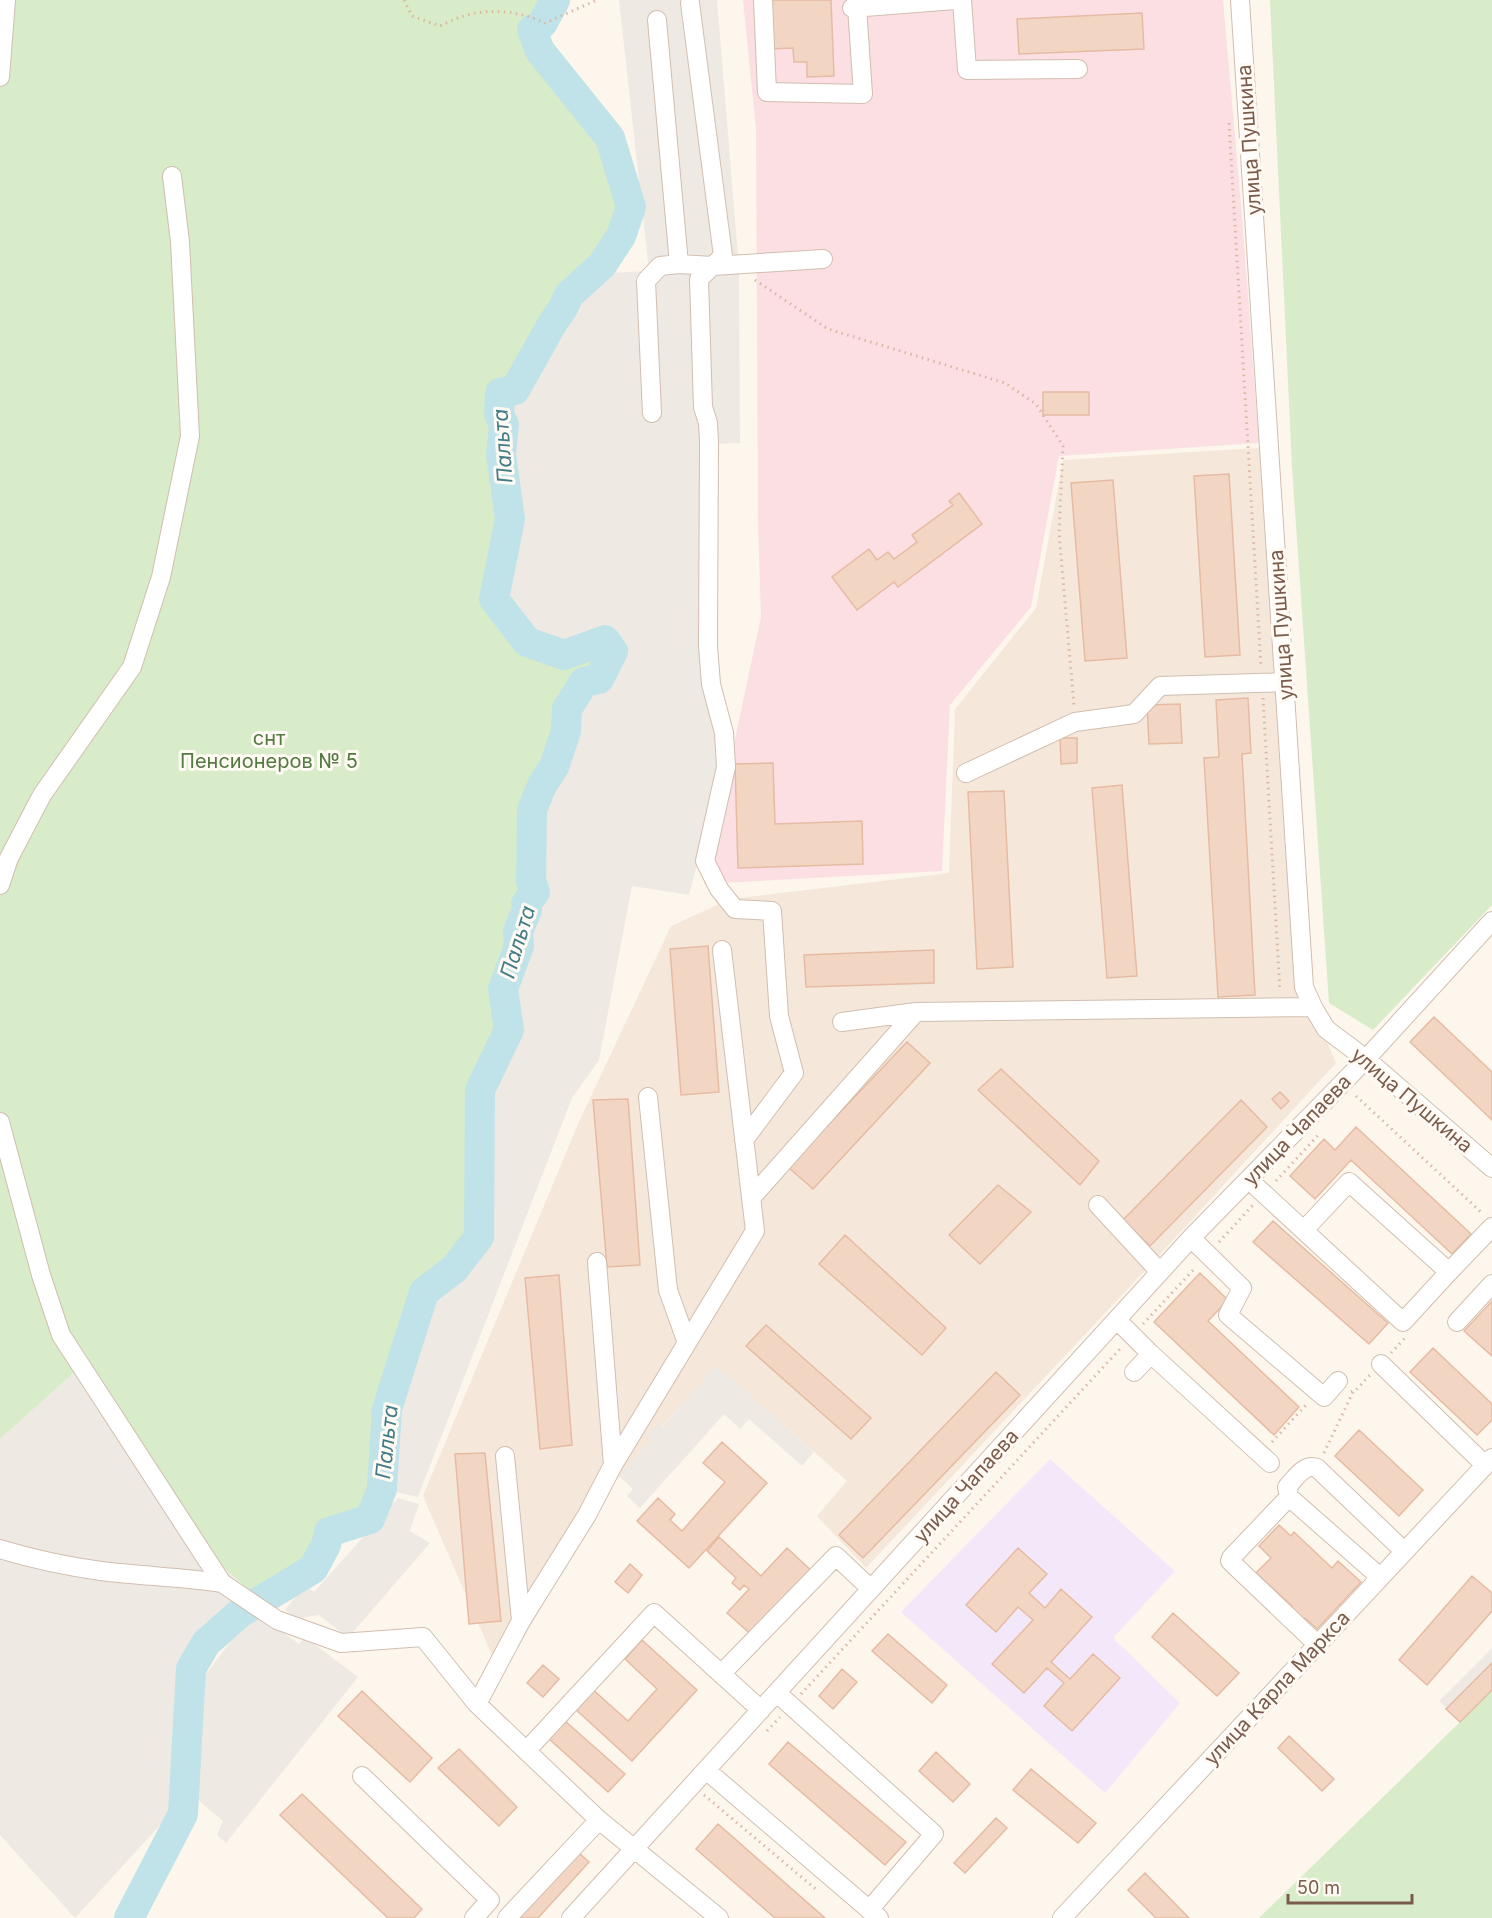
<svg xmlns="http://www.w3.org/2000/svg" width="1492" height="1918" font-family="Inter,sans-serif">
	<rect width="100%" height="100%" fill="#fdf6ec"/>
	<path fill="#f5e8da" d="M1274 447 1304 987 1336 1063 1152 1263 866 1568 817 1516 847 1481 717 1366 661 1427 648 1436 652 1440 614 1483 501 1676 423 1496 578 1124 671 926 730 899 949 873 955 709 1036 608 1063 460Z"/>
	<path fill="#efe9e4" d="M619 0H717L739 268 740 443 713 444V682L731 733 689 895 632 886 599 1060 572 1098 418 1497 382 1489 387 1409 424 1292 454 1269 479 1237 480 1090 509 1030 503 989 519 946 518 931 527 910 526 904 535 892 531 881 532 810 542 785 554 767 566 731 567 709 584 682 605 640 564 655 527 642 494 599 510 519 501 454 504 425 499 414 500 393 563 308 569 295 591 274 649 271Z
		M90 1364 215 1560 239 1582 240 1606 190 1654 178 1687 173 1811 75 1918 0 1835V1439L77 1370Z
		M716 1365 814 1452 802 1466 749 1419 740 1429 724 1414 640 1508 627 1496 633 1489 619 1476 651 1440 647 1436 658 1424 662 1427Z
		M398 1498 419 1504 410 1531 430 1543 348 1638 319 1615 305 1617 300 1622 285 1610 305 1585 314 1592Z
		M254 1611 299 1644 305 1637 358 1677 226 1843 217 1835 223 1821 192 1795 199 1683Z
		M1492 1648V1690L1460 1722 1439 1701Z"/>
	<path fill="#f3e8fa" d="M1050 1459 1175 1571 1113 1638 1180 1703 1105 1793 901 1612Z"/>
	<path fill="#fbdfe3" d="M743 0H1223L1242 216 1259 443 1059 456 1031 607 950 705 942 871 704 884 761 617 758 522 756 129Z"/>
	<path fill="#d8ecc9" d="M0 0H555L542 24 532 30 540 51 610 138 631 207 621 236 602 265 569 295 563 308 552 324 515 390 500 393 499 414 504 425 501 454 510 519 494 599 527 642 564 655 605 640 613 651 599 679 584 682 567 709 566 731 554 767 542 785 532 810 531 881 535 892 526 904 527 910 518 931 519 946 503 989 509 1030 480 1090 479 1237 454 1269 424 1292 387 1409 382 1489 370 1519 329 1532 326 1545 313 1569 260 1600 215 1560 77 1370 0 1439Z
		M1270 0H1492V905L1373 1030 1329 1003 1292 467Z
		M1492 1690V1918H1259L1460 1722Z"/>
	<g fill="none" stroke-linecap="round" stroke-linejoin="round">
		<path stroke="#bfe3e8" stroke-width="30" d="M129 1918 183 1814 191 1669 206 1643 240 1613 313 1569 326 1545 329 1532 370 1519 382 1489 387 1409 424 1292 454 1269 479 1237 480 1090 509 1030 503 989 519 946 518 931 527 910 526 904 535 892 531 881 532 810 542 785 554 767 566 731 567 709 584 682 599 679 613 651 605 640 564 655 527 642 494 599 510 519 501 454 504 425 499 414 500 393 515 390 552 324 563 308 569 295 602 265 621 236 631 207 610 138 540 51 532 30 542 24 555 0"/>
	</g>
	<path fill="#f3d5c3" stroke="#e6bba3" stroke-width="1.5" d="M768 0H831L834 76 807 77V62H794L793 48 770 49Z
		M1142 13 1144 49 1019 54 1017 19Z
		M1043 392H1089V415H1043Z
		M1229 474 1240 655 1205 657 1194 476Z
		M1113 480 1127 658 1085 661 1071 483Z
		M959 493 982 524 898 587 894 582 857 610 832 577 869 549 877 560 888 552 894 559 917 542 912 535 953 505 949 501Z
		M1248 698 1251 753 1242 754 1255 995 1218 997 1204 758 1219 757 1216 700Z
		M1180 704 1182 743 1149 744 1147 705Z
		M1060 738H1077V763L1061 764Z
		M773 763 775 824 862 821 863 864 738 868 735 764Z
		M1122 785 1137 976 1107 978 1092 788Z
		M1004 791 1013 967 977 969 968 792Z
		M708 946 719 1092 681 1095 670 949Z
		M934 950V983L806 987 804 955Z
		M1434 1017 1492 1072V1120L1410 1042Z
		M907 1042 930 1063 813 1189 788 1167Z
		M1001 1069 1099 1161 1080 1185 978 1090Z
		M1280 1092 1289 1101 1281 1109 1272 1099Z
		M628 1099 640 1265 607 1267 593 1100Z
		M1241 1100 1267 1127 1150 1246 1123 1220Z
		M1356 1127 1471 1234 1452 1254 1351 1160 1315 1199 1290 1176 1324 1139 1335 1150Z
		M998 1185 1031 1212 980 1264 949 1235Z
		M1273 1221 1388 1323 1369 1344 1253 1242Z
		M845 1235 946 1328 922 1355 819 1264Z
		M1200 1273 1228 1300 1208 1321 1299 1407 1274 1435 1154 1322Z
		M559 1275 572 1445 540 1449 525 1278Z
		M1492 1301V1356L1464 1331Z
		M766 1325 871 1418 851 1439 746 1346Z
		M1433 1348 1492 1404V1420L1477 1435 1410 1372Z
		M996 1372 1020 1395 863 1558 839 1535Z
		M1359 1430 1423 1490 1399 1516 1335 1456Z
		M722 1442 767 1483 689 1568 637 1521 658 1498 675 1514 670 1520 682 1531 725 1482 703 1463Z
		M485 1453 501 1621 469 1624 455 1454Z
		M1279 1525 1291 1536 1294 1532 1332 1568 1338 1561 1361 1582 1317 1629 1305 1618 1299 1624 1286 1613 1292 1606 1256 1573 1271 1558 1259 1546Z
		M719 1537 761 1576 787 1548 814 1573 755 1638 727 1613 749 1589 744 1585 740 1590 732 1583 736 1578 707 1551Z
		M1018 1548 1047 1574 1029 1593 1045 1608 1061 1589 1092 1617 1051 1662 1070 1679 1093 1654 1120 1678 1072 1731 1044 1706 1064 1683 1047 1668 1024 1693 992 1664 1033 1620 1018 1607 996 1632 966 1605Z
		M630 1564 642 1575 628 1593 615 1582Z
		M1472 1576 1492 1593V1611L1427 1685 1399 1660Z
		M1173 1613 1239 1673 1217 1696 1152 1637Z
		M888 1634 947 1685 932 1703 872 1651Z
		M642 1640 697 1690 632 1761 573 1707 591 1688 628 1721 657 1689 625 1659Z
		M1492 1663V1690L1460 1722 1446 1709Z
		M543 1665 559 1679 543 1697 527 1683Z
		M842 1669 857 1682 833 1709 819 1696Z
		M362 1691 432 1758 410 1782 338 1716Z
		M565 1721 625 1774 608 1792 548 1738Z
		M1289 1736 1334 1779 1322 1791 1278 1748Z
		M788 1742 906 1842 885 1865 769 1764Z
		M459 1749 517 1807 499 1826 438 1768Z
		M936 1752 970 1784 953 1802 919 1771Z
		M1031 1769 1096 1823 1078 1843 1013 1790Z
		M302 1794 422 1909 414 1918H388L280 1815Z
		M996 1818 1007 1828 965 1873 954 1863Z
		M718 1824 825 1918H775L696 1849Z
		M567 1842 589 1862 538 1918H498Z
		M1145 1873 1189 1918H1156L1128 1890Z"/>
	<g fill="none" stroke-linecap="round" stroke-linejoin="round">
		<defs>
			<path id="minor" d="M763 0 767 92 863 94 857 7
				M962 0 967 70 1078 69
				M1240 0 1304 987 1313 1007 1326 1029 1366 1059 1492 1168
				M690 3 723 256 699 279 703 407 708 423 709 441 708 646 711 684 724 733 726 767 705 861 719 889 735 909 772 911 779 1016 794 1073 744 1140
				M852 8 955 0
				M657 20 679 264
				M0 77 6 0
				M652 413 646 281 660 266 679 264 713 266 823 259
				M966 773 1075 722 1134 714 1160 686 1284 682
				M0 885 9 858 42 795 132 667 161 577 190 436 180 242 172 176
				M842 1022 916 1012 1313 1007
				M0 1122 41 1275 61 1335 222 1583 277 1620 341 1643 423 1637 477 1704
				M1249 1180 1403 1322 1449 1272 1349 1182 1304 1230
				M751 1198 916 1012
				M1098 1205 1160 1272
				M1191 1238 1242 1288 1228 1315 1324 1397 1338 1381
				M1449 1272 1492 1227
				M1117 1320 1151 1354 1134 1372
				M1457 1322 1492 1284
				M687 1343 755 1231 722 950
				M1151 1354 1270 1463
				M1381 1364 1485 1465
				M505 1456 521 1621 477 1704 599 1820 719 1918
				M613 1465 687 1343 668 1290 648 1097
				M1289 1497 1287 1487C1295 1479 1304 1463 1317 1468L1404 1551
				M0 1549C33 1559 66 1566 101 1571 141 1576 181 1577 222 1583
				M521 1621 587 1515 613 1465 597 1262
				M1318 1645 1233 1564 1230 1561 1231 1558 1289 1497 1380 1577
				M721 1674 836 1556 871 1589
				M777 1693 934 1834 869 1910
				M527 1750 654 1613 761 1710
				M706 1770 879 1918
				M362 1776 490 1900 474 1918
				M507 1918 599 1820
				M571 1918 1191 1238 1366 1059 1492 921
				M1062 1918 1492 1458"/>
		</defs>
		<use href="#minor" stroke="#d1beb0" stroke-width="20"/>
		<path stroke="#d9b8a5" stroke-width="3" stroke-dasharray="1.5 4.5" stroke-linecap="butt" d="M404 0 412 16 440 26C449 22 458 17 467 15 492 8 522 12 545 23L597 0
			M1229 123 1261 667
			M755 280 828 329 1005 383 1036 404 1063 446 1059 533 1074 706
			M1263 698 1280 991
			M1356 1096 1482 1213
			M1276 1181 1320 1133
			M1219 1242 1253 1205
			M1143 1324 1196 1267
			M1391 1353 1405 1338
			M1351 1392 1356 1390 1370 1375
			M1272 1442 1306 1405
			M1324 1453 1353 1392
			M801 1694 1120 1349
			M767 1731 780 1717
			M704 1795 818 1891"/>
		<use href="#minor" stroke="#fff" stroke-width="18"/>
	</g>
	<g text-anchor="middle" stroke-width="6" stroke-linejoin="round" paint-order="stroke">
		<g font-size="20" fill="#7a5c4d" stroke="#fffaf3">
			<text transform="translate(1249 140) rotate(-94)" y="7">улица Пушкина</text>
			<text transform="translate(1281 625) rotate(-94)" y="7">улица Пушкина</text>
			<text transform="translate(1412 1100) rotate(40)" y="7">улица Пушкина</text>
			<text transform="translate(1297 1130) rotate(-46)" y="7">улица Чапаева</text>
			<text transform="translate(966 1486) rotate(-48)" y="7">улица Чапаева</text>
			<text transform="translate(1277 1688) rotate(-47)" y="7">улица Карла Маркса</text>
		</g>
		<g font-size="20" fill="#537a41" stroke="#fffaf3">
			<text x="269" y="745">снт<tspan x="269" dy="23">Пенсионеров № 5</tspan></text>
		</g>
		<g font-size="21" font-style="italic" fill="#437c86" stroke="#fffaf3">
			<text transform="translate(503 446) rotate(-94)" y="7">Пальта</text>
			<text transform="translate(518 942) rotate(-73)" y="7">Пальта</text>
			<text transform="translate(387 1442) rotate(-84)" y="7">Пальта</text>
		</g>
	</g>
	<path d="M1288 1894v9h124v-9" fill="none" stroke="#7a5c4d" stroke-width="3"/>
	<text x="1297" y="1894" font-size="18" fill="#7a5c4d" stroke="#fffaf3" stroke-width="4.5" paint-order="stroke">50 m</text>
</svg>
